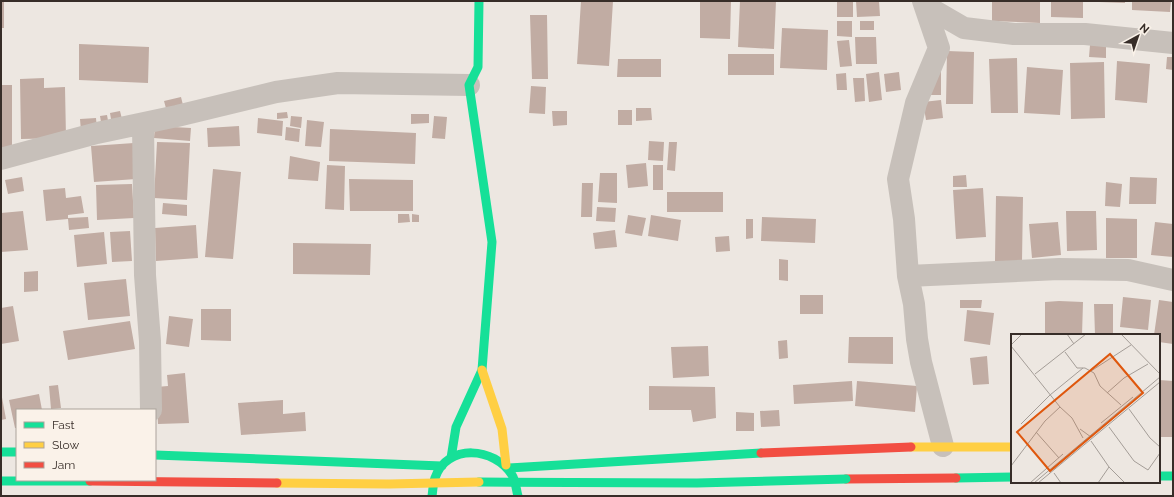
<svg xmlns="http://www.w3.org/2000/svg" width="1174" height="497" font-family="Raleway,sans-serif">
	<rect width="100%" height="100%" fill="#ede7e1"/>
	<path fill="#c1aca3" d="M1 1H4V28H1Z
		M581 1H613L609 66 577 64Z
		M700 1H731L730 39 700 38Z
		M740 1H776L774 49 738 47Z
		M837 1H853V17H837Z
		M856 1H879L880 16 857 17Z
		M992 1H1040V23L992 21Z
		M1051 1H1083V18L1051 17Z
		M1099 1H1125V3L1099 2Z
		M1132 1H1171L1170 12 1132 10Z
		M530 15H547L548 79H532Z
		M837 21H852V37L837 36Z
		M860 21H874V30H860Z
		M782 28 828 30 827 70 780 68Z
		M855 37H876L877 64H856Z
		M849 40 852 66 840 67 837 41Z
		M79 44 149 47 148 83 79 80Z
		M1090 45 1106 46V58L1089 57Z
		M947 51 974 52 973 104H946Z
		M728 54H774V75H728Z
		M1167 57H1173V70L1166 69Z
		M1017 58 1018 113H991L989 59Z
		M618 59H661V77H617Z
		M1117 61 1150 64 1147 103 1115 100Z
		M1104 62 1105 118 1071 119 1070 63Z
		M941 66V95H925Z
		M1027 67 1063 70 1060 115 1024 113Z
		M879 72 882 100 869 102 866 74Z
		M899 72 901 90 886 92 884 74Z
		M846 73 847 90H837L836 74Z
		M44 78V88L65 87 66 138 21 139 20 79Z
		M853 78H864L865 101 855 102Z
		M1 85H12V150H1Z
		M531 86 546 87 545 114 529 113Z
		M181 97 184 109 167 112 164 101Z
		M941 100 943 118 926 120 923 102Z
		M636 108H651L652 120 636 121Z
		M618 110H632V125H618Z
		M120 111 123 123 112 125 110 113Z
		M552 111H567V125L553 126Z
		M287 112 288 118 277 119V113Z
		M411 114H429V123L411 124Z
		M107 115 109 126 102 128 100 116Z
		M291 116 302 117 301 128 290 126Z
		M434 116 447 117 445 139 432 138Z
		M96 118 97 130 81 131 80 119Z
		M258 118 283 121 282 136 257 133Z
		M307 120 324 122 321 147 305 146Z
		M155 126 191 128 190 141 154 138Z
		M239 126 240 146 208 147 207 128Z
		M286 127 300 129 299 142 285 140Z
		M330 129 416 133 415 164 329 161Z
		M649 141 664 142 663 161 648 160Z
		M157 142 190 143 187 200 154 198Z
		M669 142H677L675 171 667 170Z
		M134 143 136 179 94 182 91 146Z
		M290 156 320 162 318 181 288 179Z
		M646 163 648 186 628 188 626 165Z
		M327 165 345 166 344 210 325 209Z
		M653 165H663V190H653Z
		M213 169 241 172 233 259 205 257Z
		M600 173H617V203L598 202Z
		M966 175 967 187H953V176Z
		M22 177 24 191 8 194 5 180Z
		M1130 177 1157 178 1156 204H1129Z
		M349 179 413 180V211H350Z
		M1106 182 1122 184 1120 207 1105 206Z
		M582 183H593L592 217H581Z
		M132 184 134 218 97 220 96 185Z
		M65 188 66 198 81 196 84 213 68 215V218L88 217 89 228 69 230 68 219 46 221 43 190Z
		M983 188 986 237 956 239 953 190Z
		M667 192H723V212H667Z
		M996 196 1023 197 1022 261H995Z
		M163 203 187 205V216L162 214Z
		M597 207 616 208 615 222 596 221Z
		M23 211 28 250 1 252V213Z
		M1066 211H1096L1097 250 1067 251Z
		M398 214H409L410 222 398 223Z
		M412 214 419 215V222H412Z
		M628 215 646 218 642 236 625 233Z
		M651 215 681 220 678 241 648 236Z
		M762 217 816 219 815 243 761 241Z
		M1106 218 1137 219V258H1106Z
		M746 219H753V238L746 239Z
		M1058 222 1061 255 1032 258 1029 224Z
		M1155 222 1173 224V257L1151 255Z
		M196 225 198 258 156 261 155 228Z
		M615 230 617 247 595 249 593 233Z
		M130 231 132 261 112 262 110 232Z
		M104 232 107 264 77 267 74 235Z
		M729 236 730 251 716 252 715 237Z
		M293 243 371 244 370 275 293 274Z
		M779 259 788 260V281L779 280Z
		M38 271V291L24 292V272Z
		M126 279 130 316 88 320 84 283Z
		M800 295H823V314H800Z
		M1123 297 1151 300 1148 330 1120 327Z
		M960 300H982L981 308H960Z
		M1159 300 1173 302V344L1159 342V335H1154Z
		M1059 301 1083 302 1082 335H1045V302Z
		M1094 304H1113V335H1095Z
		M13 306 19 341 1 344V308Z
		M201 309H231V341L201 340Z
		M967 310 994 313 990 345 964 341Z
		M169 316 193 319 189 347 166 344Z
		M130 321 135 349 68 360 63 331Z
		M849 337H893V364L848 363Z
		M787 340 788 358 779 359 778 341Z
		M708 346 709 376 673 378 671 347Z
		M987 356 989 384 973 385 970 358Z
		M185 373 189 423 158 424 156 387 168 386 167 375Z
		M1159 380 1173 381V437H1159Z
		M852 381 853 401 794 404 793 385Z
		M857 381 917 386 915 412 855 406Z
		M1010 381H1012V392H1011Z
		M58 385 61 408 51 409 49 386Z
		M649 386 715 387 716 418 693 422 691 410H649Z
		M1 392 6 419 1 420Z
		M39 394 42 410H17V428H15L9 400Z
		M283 400V414L305 412 306 431 241 435 238 403Z
		M779 410 780 426 761 427 760 411Z
		M736 412 754 413V431H736Z"/>
	<g fill="none" stroke-linecap="round" stroke-linejoin="round">
		<path stroke="#c7c0ba" stroke-width="22" d="M923 1 939 48 916 103 898 179 904 219 908 276 914 304 917 339 921 362 943 446
			M926 6 964 28 1014 34H1085L1173 43
			M143 124 145 275 150 341 151 410
			M1 159 97 133 177 116 276 92 338 83 469 85
			M908 276 1059 269 1128 270 1173 280"/>
		<path stroke="#16e098" stroke-width="9" d="M1 452H17
			M155 455 442 466
			M451 458 456 427 482 370 492 242 469 85 478 67 479 1
			M509 468 761 453
			M1159 476H1173
			M956 478 1012 477
			M1 481H90
			M432 496C433 490 433 483 435 478 447 443 495 447 512 475 516 481 516 490 518 496"/>
		<path stroke="#ffcf43" stroke-width="9" d="M482 370 502 429 506 465
			M911 447H1012"/>
		<path stroke="#f24e42" stroke-width="9" d="M761 453 911 447
			M846 479 956 478"/>
		<path stroke="#16e098" stroke-width="9" d="M479 482 697 483 846 479"/>
		<path stroke="#ffcf43" stroke-width="9" d="M277 483 389 484 479 482"/>
		<path stroke="#f24e42" stroke-width="9" d="M90 481 277 483"/>
	</g>
	<g transform="translate(1011 334)">
		<rect width="149" height="149" fill="#ede7e1"/>
		<path fill="none" stroke="#a49d97" stroke-width="1" d="M56 0 63 10M110 0 149 40M0 11 11 0M0 12 49 73 61 84 72 104M54 18 66 34H74L83 39 89 52 110 71M80 37 120 11M24 40 75 0M96 59 113 44 137 30M118 75 139 104 149 113M90 89 122 63M10 90 39 61 72 34M98 93 123 127 137 136 149 119M69 95 80 103M25 98 48 124M80 107 98 133 114 149M0 132 34 87 49 73M43 139 50 149M19 149 52 120M23 149 149 43M27 149 149 48M87 149 98 133"/>
		<path fill="#df570d" fill-opacity="0.15" stroke="#df570d" stroke-width="2" d="M99 20 132 59 39 137 6 98Z"/>
		<rect width="149" height="149" fill="none" stroke="#372d28" stroke-width="2"/>
	</g>
	<rect width="1174" height="497" fill="none" stroke="#372d28" stroke-width="4"/>
	<rect x="16" y="409" width="140" height="72" fill="#faf2e9" stroke="#aca39c"/>
	<rect x="24" y="422" width="20" height="6" fill="#16e098" stroke="#aca39c"/>
	<text x="52" y="429" font-size="12" fill="#372d28">Fast</text>
	<rect x="24" y="442" width="20" height="6" fill="#ffcf43" stroke="#aca39c"/>
	<text x="52" y="449" font-size="12" fill="#372d28">Slow</text>
	<rect x="24" y="462" width="20" height="6" fill="#f24e42" stroke="#aca39c"/>
	<text x="52" y="469" font-size="12" fill="#372d28">Jam</text>
	<g transform="translate(1138 36) rotate(40)" stroke="#faf2e9" stroke-width="3" paint-order="stroke">
	<path d="M0-3L7 15L0 10L-7 15Z" fill="#372d28"/>
	<text y="-6" font-size="11" font-weight="bold" text-anchor="middle" fill="#372d28">N</text>
	</g>
</svg>
